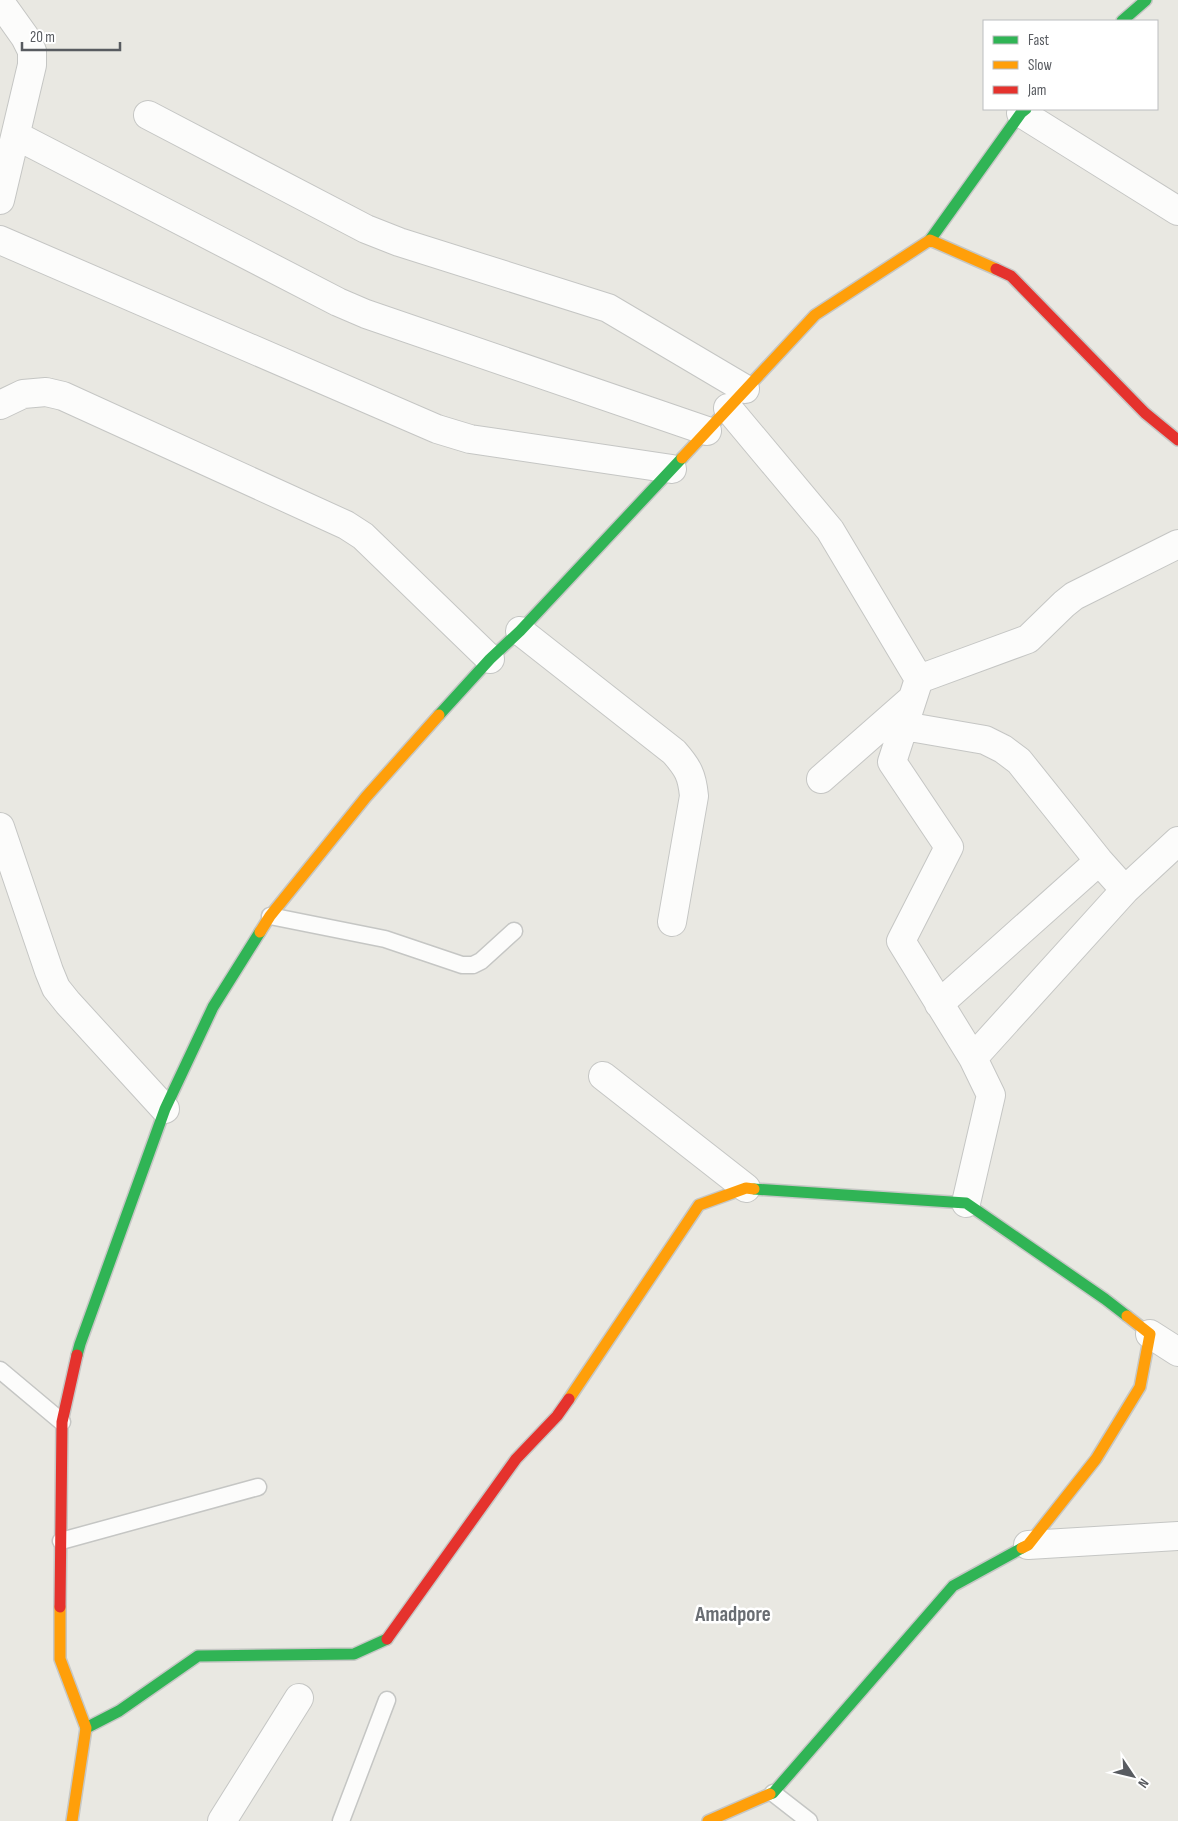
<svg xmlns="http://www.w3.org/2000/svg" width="1178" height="1821" font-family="'Sofia Sans Condensed',sans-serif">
	<rect width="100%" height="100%" fill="#e9e8e2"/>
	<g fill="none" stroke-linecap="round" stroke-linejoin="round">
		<defs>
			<path id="lane" d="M270 916 385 939 462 965H473L481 961 514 931
				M0 1370 62 1422
				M61 1541 258 1487
				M773 1793 809 1821
				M341 1821 387 1700"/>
			<path id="street" d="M0 2 25 37 32 51V65L0 200
				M1021 113 1178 211
				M148 115 366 229 399 242 608 308 745 389
				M17 136 338 302 366 314 707 431
				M0 240 437 429 470 439 672 469
				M0 405 23 394 46 392 63 396 346 525 363 536 490 659
				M728 408 830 530 919 679 892 762 949 847 901 941 973 1058 991 1095 966 1203
				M520 631 674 752C688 768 692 775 694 796L672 922
				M919 679 1028 639 1064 604 1074 596 1178 544
				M904 726 985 740 1003 749 1019 761 1099 861 1125 890
				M821 779 912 699
				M0 827 49 971 56 988 68 1003 165 1109
				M939 1004 1099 861
				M973 1058 1125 890 1178 841
				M603 1076 746 1188
				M1150 1334 1178 1352
				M1028 1545 1178 1536
				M222 1821 299 1698"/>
			<path id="fast" d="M1122 21 1146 0
				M930 240 1021 113 1026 109
				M439 715 490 659 520 631 682 458
				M754 1189 966 1203 1105 1299 1127 1316
				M77 1355 80 1344 165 1109 213 1007 260 932
				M86 1728 119 1711 198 1656 354 1654 387 1639
				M770 1794 773 1793 953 1586 1022 1548"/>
			<path id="slow" d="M682 458 815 315 930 240 996 269
				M260 932 270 916 366 797 439 715
				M569 1399 699 1205 746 1188 754 1189
				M1022 1548 1028 1545 1096 1459 1140 1387 1150 1334 1127 1316
				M60 1607V1659L86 1728 72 1821
				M708 1821 770 1794"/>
			<path id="jam" d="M996 269 1011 276 1145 413 1178 440
				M60 1607 62 1422 77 1355
				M387 1639 516 1459 557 1416 569 1399"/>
		</defs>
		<use href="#lane" stroke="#c5c6c4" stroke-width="19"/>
		<use href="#street" stroke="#c5c6c4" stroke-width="30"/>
		<use href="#fast" stroke="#c6c7c5" stroke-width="14"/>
		<use href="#slow" stroke="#c6c7c5" stroke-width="14"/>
		<use href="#jam" stroke="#c6c7c5" stroke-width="14"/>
		<use href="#lane" stroke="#fcfcfb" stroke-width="16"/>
		<use href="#street" stroke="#fcfcfb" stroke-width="28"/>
		<use href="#fast" stroke="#30b455" stroke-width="11"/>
		<use href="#slow" stroke="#ff9f0a" stroke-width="11"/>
		<use href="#jam" stroke="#e5322d" stroke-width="11"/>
	</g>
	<g text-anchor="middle" stroke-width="5" stroke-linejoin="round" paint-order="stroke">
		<g font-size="21" font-weight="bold" fill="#696d72" stroke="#fff">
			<text x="733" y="1621">Amadpore</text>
		</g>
	</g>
	<rect x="983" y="20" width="175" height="90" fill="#ffffff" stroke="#bcbdbf"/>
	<rect x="993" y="36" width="25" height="8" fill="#30b455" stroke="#bcbdbf"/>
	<text x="1028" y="45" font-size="15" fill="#585b60">Fast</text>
	<rect x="993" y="61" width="25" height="8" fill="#ff9f0a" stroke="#bcbdbf"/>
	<text x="1028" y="70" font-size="15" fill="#585b60">Slow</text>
	<rect x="993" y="86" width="25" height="8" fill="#e5322d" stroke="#bcbdbf"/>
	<text x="1028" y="95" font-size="15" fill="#585b60">Jam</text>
	<g transform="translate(1133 1776) rotate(125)" stroke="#ffffff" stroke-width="4" paint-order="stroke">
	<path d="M0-4L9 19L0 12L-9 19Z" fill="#585b60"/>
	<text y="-8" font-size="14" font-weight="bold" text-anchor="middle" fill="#585b60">N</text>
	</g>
	<path d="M22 42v8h98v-8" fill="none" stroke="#585b60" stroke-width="2.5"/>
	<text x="30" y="42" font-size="15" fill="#585b60" stroke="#ffffff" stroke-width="4" paint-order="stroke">20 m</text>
</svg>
